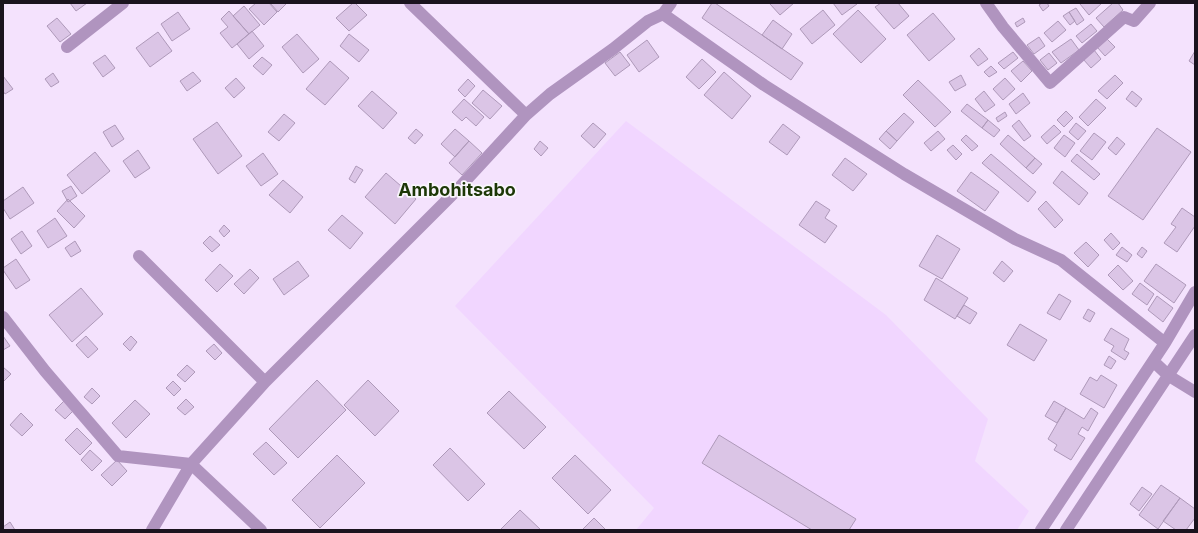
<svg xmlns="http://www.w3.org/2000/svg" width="1198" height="533" font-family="Inter,sans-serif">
	<rect width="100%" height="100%" fill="#f4e2fd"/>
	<path fill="#f1d6ff" d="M626 121 886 315 988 419 975 461 1029 511 1017 530H636L654 508 455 306Z"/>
	<path fill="#dbc5e6" stroke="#ae99b9" d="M70 3H87L76 11Z
		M256 3H269L277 12 264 25 249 9Z
		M273 3H285L286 4 278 12 271 4Z
		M353 3H355L367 15 349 31 336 18Z
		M712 3H715L803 63 791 80 702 18Z
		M771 3H794L780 15 770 4Z
		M833 3H856L857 4 842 15Z
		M881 3H898L909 16 894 29 875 7Z
		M1042 3H1047L1049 6 1043 11 1039 5Z
		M1081 3H1102L1089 15 1080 4Z
		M1113 3H1118L1123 10 1104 27 1096 18Z
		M244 6 260 25 249 34 233 16Z
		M1076 8 1084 20 1077 25 1069 12Z
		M823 10 835 25 812 44 800 29Z
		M858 10 886 39 861 63 833 34Z
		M229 11 249 34 232 48 220 33 228 27 221 19Z
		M178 12 190 29 172 41 161 24Z
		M1069 12 1075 21 1070 25 1063 16Z
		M933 13 955 39 929 61 907 35Z
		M57 18 71 34 60 42 47 26Z
		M1023 18 1025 22 1017 27 1015 23Z
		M773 20 792 34 782 49 762 35Z
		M1058 21 1066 30 1052 42 1044 33Z
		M1091 24 1097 31 1082 43 1076 36Z
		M252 31 264 46 249 59 237 44Z
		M158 32 172 51 150 67 136 48Z
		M297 34 319 59 303 73 282 47Z
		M349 34 369 50 359 62 340 46Z
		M1039 37 1045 46 1034 54 1027 45Z
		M1071 39 1079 50 1061 63 1052 52Z
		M1107 39 1115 47 1105 56 1097 47Z
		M647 40 659 57 639 72 627 55Z
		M979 48 988 59 978 66 970 56Z
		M1094 50 1101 59 1091 68 1083 59Z
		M1195 51V65L1189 61Z
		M620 52 630 65 615 76 605 63Z
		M1013 52 1018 58 1004 69 998 63Z
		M1049 53 1057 63 1048 70 1040 60Z
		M105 55 115 68 103 77 93 63Z
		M262 57 272 65 263 75 253 66Z
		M702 59 716 72 699 89 686 77Z
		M330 61 349 78 325 105 306 89Z
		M1023 61 1032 71 1021 82 1011 71Z
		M991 66 997 72 989 77 984 72Z
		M193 72 201 81 187 91 180 81Z
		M724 72 751 96 732 119 704 95Z
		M53 73 59 82 51 87 45 79Z
		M961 75 966 85 955 91 949 82Z
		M1115 75 1123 83 1107 99 1098 91Z
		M3 76 13 89 5 94 3 91Z
		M236 78 245 88 234 98 225 88Z
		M1005 78 1015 89 1003 100 993 89Z
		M468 79 475 86 465 97 458 90Z
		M918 80 951 112 935 127 903 95Z
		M483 90 502 106 490 119 472 103Z
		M372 91 397 113 383 129 358 106Z
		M984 91 995 105 985 112 975 99Z
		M1132 91 1142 99 1136 107 1126 99Z
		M1023 93 1030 103 1016 114 1009 104Z
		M464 99 484 117 476 126 466 117 462 121 452 112Z
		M1096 99 1106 108 1088 126 1079 117Z
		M967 104 988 120 982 128 961 111Z
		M1066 111 1073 118 1064 127 1057 120Z
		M1005 112 1007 116 998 122 996 118Z
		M904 113 914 122 897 141 886 131Z
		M284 114 295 123 279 141 268 132Z
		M988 120 1000 130 994 137 982 128Z
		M1019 120 1031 136 1024 141 1012 126Z
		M217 122 242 156 218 174 193 139Z
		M593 123 606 134 594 148 581 136Z
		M1076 123 1086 131 1078 140 1069 132Z
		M783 124 800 137 787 155 769 142Z
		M115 125 124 139 112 147 103 132Z
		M1054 125 1061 132 1047 144 1041 137Z
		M1157 128 1191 152 1143 220 1108 196Z
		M416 129 423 135 415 144 408 138Z
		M455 129 469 141 455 157 441 144Z
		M886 131 897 141 890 149 879 139Z
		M938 131 945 139 931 151 924 143Z
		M1094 133 1106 142 1092 160 1080 151Z
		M966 135 978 146 972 151 961 140Z
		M1008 135 1035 158 1026 168 1000 144Z
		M1064 135 1075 143 1065 157 1054 148Z
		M1117 137 1125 144 1116 155 1108 148Z
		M469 141 482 153 462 175 449 163Z
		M540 141 548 148 541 156 534 149Z
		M953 145 962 154 956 160 947 150Z
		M138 150 150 168 135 178 123 161Z
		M95 152 110 171 82 194 67 175Z
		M263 153 278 174 261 186 246 166Z
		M991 154 1036 192 1028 202 982 163Z
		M1077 154 1100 174 1094 180 1071 161Z
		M845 158 867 174 853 191 832 175Z
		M1035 158 1042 164 1033 174 1026 168Z
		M356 166 363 170 355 183 349 179Z
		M1062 171 1088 193 1079 205 1053 183Z
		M971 172 999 192 985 211 957 191Z
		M386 173 416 199 395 224 365 197Z
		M283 180 303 197 290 213 269 195Z
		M71 186 77 196 68 202 62 191Z
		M23 187 34 203 10 219 3 208V201Z
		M68 199 85 216 74 228 57 211Z
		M816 201 830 210 825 218 837 226 825 243 799 225Z
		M1046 201 1063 220 1055 228 1038 209Z
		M1182 208 1195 217V226L1177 252 1164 243 1176 227 1171 224Z
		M342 215 363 233 350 249 328 230Z
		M55 218 67 236 48 248 37 231Z
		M224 225 230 231 224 237 219 231Z
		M22 231 32 246 21 254 11 239Z
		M1111 233 1120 243 1113 250 1104 240Z
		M937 235 960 249 942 279 919 266Z
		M210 236 220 245 212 252 203 243Z
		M75 241 81 251 71 257 65 248Z
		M1086 242 1099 255 1088 267 1074 253Z
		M1122 247 1132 255 1127 262 1116 255Z
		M1142 247 1147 251 1142 258 1137 254Z
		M16 259 30 280 16 289 3 270V268Z
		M298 261 309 276 284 295 273 279Z
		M1002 261 1013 271 1004 282 993 273Z
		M220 264 233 276 217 292 205 280Z
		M1156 264 1186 285 1174 303 1144 281Z
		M1118 265 1133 281 1123 290 1108 275Z
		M250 269 259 278 244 294 234 284Z
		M936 278 968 298 955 319 924 300Z
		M1140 283 1154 294 1147 305 1132 294Z
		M81 288 103 314 72 342 49 315Z
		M1059 294 1071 301 1060 320 1047 313Z
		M1157 296 1173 308 1163 322 1148 310Z
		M964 305 977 313 970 324 957 316Z
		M1088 309 1095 313 1090 322 1083 318Z
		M1020 324 1047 340 1034 361 1007 345Z
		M1111 328 1129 339 1124 350 1129 353 1125 360 1111 351 1114 346 1104 340Z
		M3 336 10 346 3 350Z
		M86 336 98 349 88 358 76 345Z
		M131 336 137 342 130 351 123 344Z
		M214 344 222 353 215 360 206 351Z
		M1109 356 1116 361 1111 369 1104 365Z
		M187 365 195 372 185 382 177 375Z
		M3 367 11 374 3 382Z
		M1101 375 1117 385 1104 408 1080 394 1090 377 1097 381Z
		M317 380 346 410 298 458 269 429Z
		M368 380 399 411 375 436 344 405Z
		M173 381 181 389 174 396 166 388Z
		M92 388 100 396 92 404 84 397Z
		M509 391 546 427 524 449 487 413Z
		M186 399 194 407 185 415 177 408Z
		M65 400 75 409 65 419 55 410Z
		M135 400 150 414 126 438 112 423Z
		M1054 401 1066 408 1057 423 1045 416Z
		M1066 408 1084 419 1091 408 1098 413 1088 431 1082 427 1078 434 1085 438 1071 460 1054 450 1057 445 1048 439Z
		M21 413 33 425 22 436 10 425Z
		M77 428 92 443 80 455 65 440Z
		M719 435 856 519 849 530H812L702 463Z
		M266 442 287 463 274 475 253 454Z
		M450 448 485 484 468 501 433 465Z
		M90 450 102 461 92 471 81 460Z
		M337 455 365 483 320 528 292 500Z
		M575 455 611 490 588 514 552 478Z
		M117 460 127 471 112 486 101 475Z
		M1161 485 1180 498 1158 529 1139 515Z
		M1142 487 1152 494 1139 511 1130 504Z
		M1180 498 1195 509V518L1186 530H1176L1163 521Z
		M520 510 541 530H500Z
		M594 518 606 530H582Z
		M10 522 15 530H3V527Z"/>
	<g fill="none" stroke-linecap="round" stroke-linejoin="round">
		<path stroke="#b094bf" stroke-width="12" d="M410 3 526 115
			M986 3 1003 27 1050 83 1124 17 1134 21 1150 3
			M663 14 764 85 904 174 1015 239 1061 260 1165 343
			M67 47 123 3
			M139 256 265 382
			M3 317 45 371 118 456 191 464 152 530
			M1153 361 1169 376 1195 392
			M261 530 191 464 265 382 457 190 526 115 550 94 613 49 648 21 663 14 671 3
			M1041 530 1165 343 1195 292
			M1066 530 1195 335"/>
	</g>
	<g text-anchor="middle" stroke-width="3.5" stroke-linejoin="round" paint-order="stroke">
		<g font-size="18" font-weight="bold" fill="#1c3706" stroke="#f9f5fc">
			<text x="457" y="196">Ambohitsabo</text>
		</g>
	</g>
	<rect width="1198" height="533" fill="none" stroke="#1a131e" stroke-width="8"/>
</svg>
